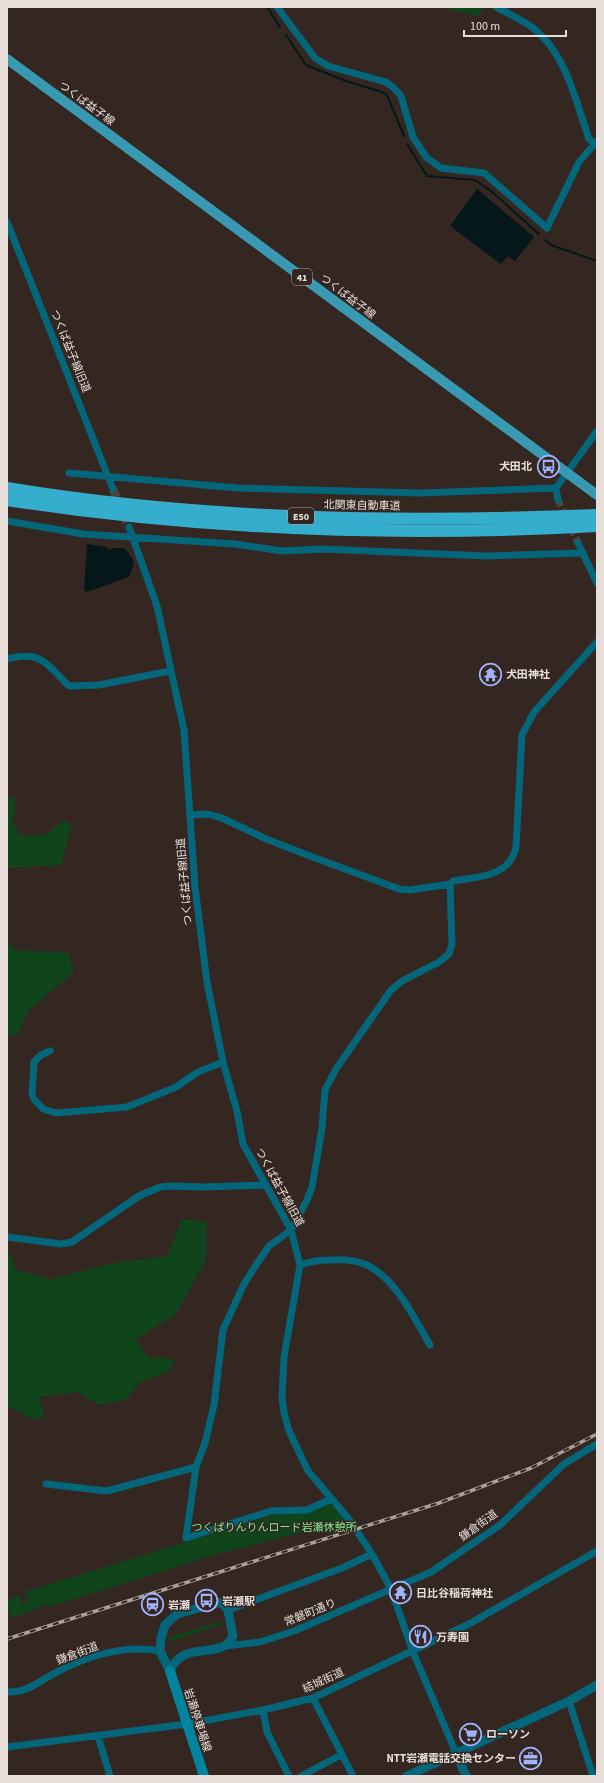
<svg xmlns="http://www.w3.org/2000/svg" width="604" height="1783" font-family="'Source Sans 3','Noto Sans JP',sans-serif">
	<rect width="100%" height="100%" fill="#342721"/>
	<path fill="#10451c" d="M449 7H484L479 16 449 10Z
		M7 797H14L15 812 12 821 20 835H45L64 820 72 825 61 865 7 868Z
		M7 940 15 950 70 953 73 973 28 1011 19 1032 7 1038Z
		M182 1219 207 1222 206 1260 176 1314 136 1339 148 1357 175 1359 169 1371 139 1383 126 1400 99 1405 77 1392 39 1397 44 1417 32 1419 7 1406V1247L16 1270 52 1279 107 1264 167 1256Z
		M330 1503 347 1521 217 1554 49 1607 47 1604 13 1618 7 1608V1601L19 1595 21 1603H26L28 1600 24 1592 37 1588 273 1515 307 1513Z
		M219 1622 223 1624 171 1641H168L170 1637Z"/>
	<path fill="#051719" d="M477 189 534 237 515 261 508 256 501 264 450 226Z
		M87 544 106 547 110 550 112 548H124L131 556 134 563 129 577 87 592 84 590Z"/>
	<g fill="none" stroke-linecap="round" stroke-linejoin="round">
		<path stroke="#051719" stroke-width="2" d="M267 7 280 27
			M286 35 306 65 346 81 382 92 387 95 404 136
			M407 144 427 176 475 180 491 191 539 234
			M545 240 551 245 597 261"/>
		<path stroke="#4f423d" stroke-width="7" stroke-dasharray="7 3.5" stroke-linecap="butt" d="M558 500 578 543"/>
		<path stroke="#4f423d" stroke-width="9" stroke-dasharray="9 4.5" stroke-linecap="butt" d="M113 489 129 527"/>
		<path stroke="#04667b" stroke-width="7" d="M277 7 315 58 328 66 386 82 394 88 401 96 413 137 426 157 441 168 484 173 547 228 579 162 597 141
			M496 7C508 13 522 20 533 28 566 53 576 102 589 139L594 143
			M7 222 113 489
			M69 473 238 488 421 493 556 488
			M558 500 556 488 597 431
			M7 521 83 534 235 544 282 551 322 549 487 556 583 553
			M129 527 157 606 184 730 195 887 207 982 223 1062 237 1111 243 1144 291 1230 300 1265 284 1357 282 1397 284 1413 289 1431 308 1471 348 1518 372 1554 391 1589 413 1652 456 1753
			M578 543 597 583
			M7 659C42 650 46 664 69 686L99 685 170 671
			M191 815 208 814 222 818 264 838 302 853 399 889 410 890 450 884 453 881C478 877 510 877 516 847L522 735 534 712 597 642
			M50 1051 41 1055 34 1062 32 1094 34 1099 43 1109 56 1113 127 1107 176 1087 198 1072 223 1062
			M7 1237 61 1244 72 1242 139 1196 160 1187 170 1186 204 1187 266 1185
			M300 1265C311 1261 319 1260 330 1260 343 1259 356 1260 367 1265 397 1280 414 1318 430 1345
			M46 1484 107 1491 196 1467
			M331 1499 307 1510 271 1511 186 1538 196 1467 205 1443 214 1405 223 1330 244 1284 256 1265 269 1246 291 1230 307 1200 312 1187 322 1128 325 1090 336 1069 391 990 402 981 439 962 449 954 452 944 450 884
			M228 1610 342 1568 372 1554
			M225 1646 260 1642 294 1631 431 1572 500 1525 564 1464 597 1444
			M7 1692C28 1693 39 1681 57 1672 87 1656 126 1644 160 1651
			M313 1698 353 1776
			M569 1701 593 1776
			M263 1710 267 1732 289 1776
			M98 1736 110 1776
			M7 1747 187 1724 263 1710 313 1698 469 1624 597 1551
			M301 1776 341 1755"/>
		<path stroke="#04667b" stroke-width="9" d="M217 1603H222L228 1610 233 1636C222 1662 183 1638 170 1671L160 1651 161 1638 165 1625 177 1614Z
			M456 1753 466 1776
			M407 1776 569 1701 597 1685"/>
		<path stroke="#03849e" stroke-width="10" d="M170 1671 204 1776"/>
		<path stroke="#3999b2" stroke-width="10" d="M7 59 597 495"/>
		<path stroke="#34aecc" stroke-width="12" d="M7 488C201 520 401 523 597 515
			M7 500C201 530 401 537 597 526"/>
		<defs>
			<path id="rail" d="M7 1639 439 1503 531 1468 597 1434"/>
		</defs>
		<use href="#rail" stroke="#aba09c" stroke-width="3.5"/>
		<use href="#rail" stroke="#342721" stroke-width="2" stroke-dasharray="6" stroke-linecap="butt"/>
	</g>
	<defs>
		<symbol id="bus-ring" viewBox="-11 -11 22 22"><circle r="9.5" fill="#342721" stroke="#a1b3fd" stroke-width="1.5"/><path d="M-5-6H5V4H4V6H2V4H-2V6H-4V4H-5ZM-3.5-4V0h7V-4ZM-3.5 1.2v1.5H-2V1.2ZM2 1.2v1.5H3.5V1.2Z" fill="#a1b3fd"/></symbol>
		<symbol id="temple-ring" viewBox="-11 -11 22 22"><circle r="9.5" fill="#342721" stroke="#a1b3fd" stroke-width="1.5"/><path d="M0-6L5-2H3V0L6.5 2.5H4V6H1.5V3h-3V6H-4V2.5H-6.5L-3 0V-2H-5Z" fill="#a1b3fd"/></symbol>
		<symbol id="station-ring" viewBox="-11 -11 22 22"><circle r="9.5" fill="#342721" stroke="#a1b3fd" stroke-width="1.5"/><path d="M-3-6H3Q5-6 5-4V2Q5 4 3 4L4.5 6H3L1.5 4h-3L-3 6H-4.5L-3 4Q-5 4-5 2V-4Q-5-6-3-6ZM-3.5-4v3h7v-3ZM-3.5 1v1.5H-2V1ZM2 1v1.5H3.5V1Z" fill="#a1b3fd"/></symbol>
		<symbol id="restaurant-ring" viewBox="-11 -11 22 22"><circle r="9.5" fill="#342721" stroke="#a1b3fd" stroke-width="1.5"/><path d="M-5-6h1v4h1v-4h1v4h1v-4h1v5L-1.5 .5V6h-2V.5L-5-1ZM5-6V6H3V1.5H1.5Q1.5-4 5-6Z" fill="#a1b3fd"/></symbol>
		<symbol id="supermarket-ring" viewBox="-11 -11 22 22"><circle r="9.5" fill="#342721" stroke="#a1b3fd" stroke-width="1.5"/><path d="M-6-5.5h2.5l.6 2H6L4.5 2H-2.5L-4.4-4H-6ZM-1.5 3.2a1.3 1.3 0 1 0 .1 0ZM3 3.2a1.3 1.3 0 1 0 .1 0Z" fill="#a1b3fd"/></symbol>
		<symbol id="office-ring" viewBox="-11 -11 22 22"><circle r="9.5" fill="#342721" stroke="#a1b3fd" stroke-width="1.5"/><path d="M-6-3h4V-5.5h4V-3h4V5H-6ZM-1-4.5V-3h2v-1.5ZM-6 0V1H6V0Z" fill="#a1b3fd"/></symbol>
	</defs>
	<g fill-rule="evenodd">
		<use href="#bus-ring" x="536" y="454" width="25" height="25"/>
		<use href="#temple-ring" x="478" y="662" width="25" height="25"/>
		<use href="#temple-ring" x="388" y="1580" width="25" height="25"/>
		<use href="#bus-ring" x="194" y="1588" width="25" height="25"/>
		<use href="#station-ring" x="140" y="1592" width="25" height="25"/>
		<use href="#restaurant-ring" x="408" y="1624" width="25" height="25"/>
		<use href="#supermarket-ring" x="458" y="1722" width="25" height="25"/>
		<use href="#office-ring" x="518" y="1746" width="25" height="25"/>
	</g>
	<g text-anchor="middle" stroke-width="3" stroke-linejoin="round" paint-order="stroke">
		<g fill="#342721" stroke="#b1a7a2" stroke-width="1">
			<rect x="292" y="269" width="20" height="16" rx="3"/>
			<rect x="288" y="508" width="26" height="16" rx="3"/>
		</g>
		<g font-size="10" font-weight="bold" fill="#e7deda">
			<text x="302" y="281">41</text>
			<text x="301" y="520">E50</text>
		</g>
		<g font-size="11" fill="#e7deda" stroke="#342721">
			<text transform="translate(87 103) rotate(36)" y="4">つくば益子線</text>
			<text transform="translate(348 296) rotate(37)" y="4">つくば益子線</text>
			<text transform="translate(71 351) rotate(68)" y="4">つくば益子線旧道</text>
			<text transform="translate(362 505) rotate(1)" y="4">北関東自動車道</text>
			<text transform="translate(184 882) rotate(-95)" y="4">つくば益子線旧道</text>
			<text transform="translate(280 1187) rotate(61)" y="4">つくば益子線旧道</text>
			<text transform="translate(478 1525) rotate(-36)" y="4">鎌倉街道</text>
			<text transform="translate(310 1612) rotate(-22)" y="4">常磐町通り</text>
			<text transform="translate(77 1653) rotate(-21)" y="4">鎌倉街道</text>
			<text transform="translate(323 1680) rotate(-25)" y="4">結城街道</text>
			<text transform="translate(198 1720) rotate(72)" y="4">岩瀬停車場線</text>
		</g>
		<g font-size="11" font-weight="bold" fill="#e7deda" stroke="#342721" text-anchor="start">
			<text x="532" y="470" text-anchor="end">犬田北</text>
			<text x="506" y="678">犬田神社</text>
			<text x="416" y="1597">日比谷稲荷神社</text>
			<text x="222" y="1605">岩瀬駅</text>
			<text x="168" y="1609">岩瀬</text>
			<text x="436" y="1641">万寿園</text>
			<text x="486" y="1738">ローソン</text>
			<text x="516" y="1762" text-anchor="end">NTT岩瀬電話交換センター</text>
		</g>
		<g font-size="11" fill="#84ec93" stroke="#342721">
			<text x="274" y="1531">つくばりんりんロード岩瀬休憩所</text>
		</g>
	</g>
	<rect width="604" height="1783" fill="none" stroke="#e7deda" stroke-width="16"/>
	<path d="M464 30v6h102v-6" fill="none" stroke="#e7deda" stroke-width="2"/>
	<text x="470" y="30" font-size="12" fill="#e7deda" stroke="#342721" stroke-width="3" paint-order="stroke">100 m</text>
</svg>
